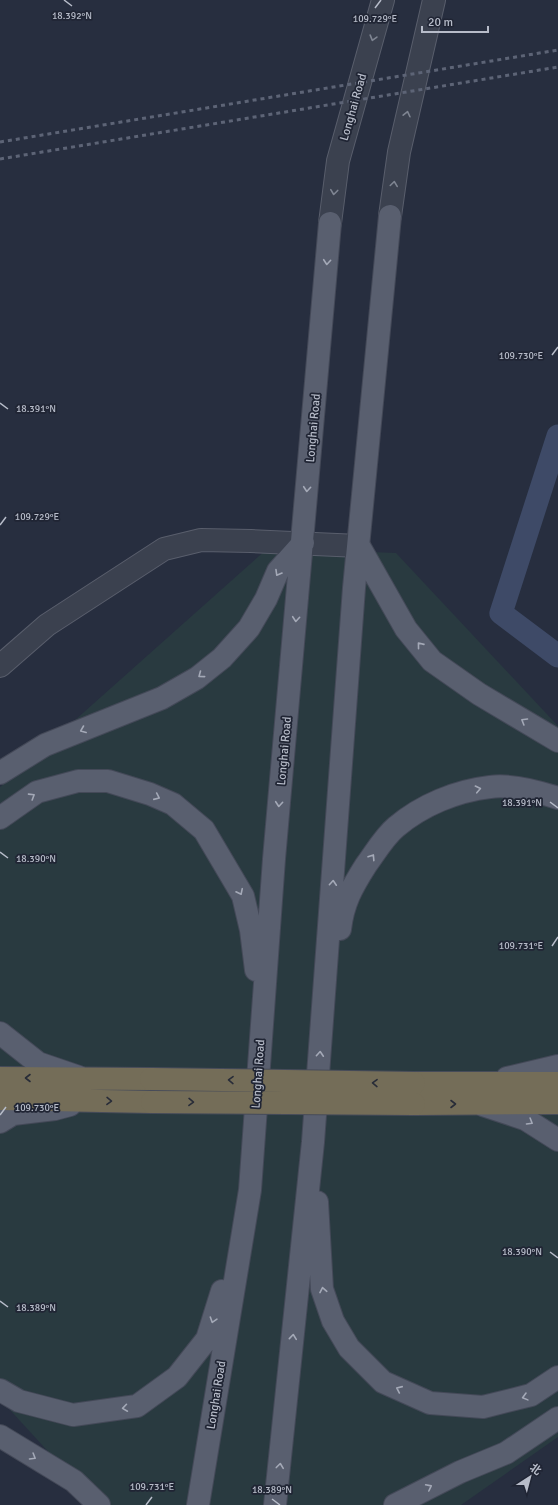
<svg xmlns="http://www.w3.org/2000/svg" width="558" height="1505" font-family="Signika,'Noto Sans SC',sans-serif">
	<rect width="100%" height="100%" fill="#272e3f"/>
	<path fill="#293a40" d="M268 548 396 553 558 726V1437L461 1505H97L0 1399V787Z"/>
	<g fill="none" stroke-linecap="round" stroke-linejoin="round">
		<path stroke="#3e4a67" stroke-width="23" d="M558 436 501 613 558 656"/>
		<defs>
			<path id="minor" d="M390 216 399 152 434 0
				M330 223 338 161 383 0
				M0 666 47 625 164 549 201 540 251 541 359 546"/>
			<path id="major" d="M359 546 406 629 432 661 479 694 558 741
				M0 773 45 745 162 698 197 678 222 658 249 628 266 599 278 571 303 543
				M0 818 37 792 78 781H108L150 794 173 804 204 830 243 896 251 930 256 970
				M340 929C343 903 352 887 366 865 375 853 384 837 396 827 422 805 456 791 490 787 512 784 537 791 558 798
				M0 1033 38 1063 79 1077
				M507 1078 558 1066
				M483 1105 525 1119 558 1140
				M0 1122 13 1114 55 1109 70 1105
				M317 1202 322 1289 333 1321 349 1348 383 1382 430 1403 483 1407 531 1395 558 1377
				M0 1390 19 1401 73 1415 137 1406 177 1377 207 1339 222 1291
				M0 1436 74 1481 99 1505
				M198 1505 250 1190 274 859 330 223
				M275 1505 313 1142 354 588 390 216
				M395 1505 460 1472 506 1453 558 1418"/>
			<path id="highway" d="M0 1078 151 1079
				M414 1083H558
				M0 1099 152 1102
				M414 1104 558 1103"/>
		</defs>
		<use href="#minor" stroke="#595e6c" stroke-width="24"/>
		<use href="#major" stroke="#444958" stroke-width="24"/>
		<use href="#highway" stroke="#464b59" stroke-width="24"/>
		<use href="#minor" stroke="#3b414f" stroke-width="22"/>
		<use href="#major" stroke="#595f6f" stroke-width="22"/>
		<use href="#highway" stroke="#746d58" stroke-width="22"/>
		<path stroke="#5d6476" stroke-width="3" stroke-dasharray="4 4" stroke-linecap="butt" d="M0 142 558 50
			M0 159 558 67"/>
		<defs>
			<path id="highway-bridge" d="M151 1079 414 1083
				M152 1102 414 1104"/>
		</defs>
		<use href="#highway-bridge" stroke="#464b59" stroke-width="24" stroke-linecap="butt"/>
		<use href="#highway-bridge" stroke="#746d58" stroke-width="22"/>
	</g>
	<defs><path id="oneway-chevron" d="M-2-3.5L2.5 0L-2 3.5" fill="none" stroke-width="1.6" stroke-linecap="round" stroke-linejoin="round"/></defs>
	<g stroke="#7f8592">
		<use href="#oneway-chevron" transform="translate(373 38) rotate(106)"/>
		<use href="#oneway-chevron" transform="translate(407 114) rotate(-77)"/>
		<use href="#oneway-chevron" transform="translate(394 184) rotate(-82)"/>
		<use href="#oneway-chevron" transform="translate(334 192) rotate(97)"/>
	</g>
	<g stroke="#a4a9b7">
		<use href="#oneway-chevron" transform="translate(327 262) rotate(95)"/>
		<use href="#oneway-chevron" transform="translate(307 489) rotate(95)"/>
		<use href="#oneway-chevron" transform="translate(278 573) rotate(120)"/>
		<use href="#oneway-chevron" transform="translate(296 619) rotate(95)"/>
		<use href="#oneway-chevron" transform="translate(420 645) rotate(-129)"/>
		<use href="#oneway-chevron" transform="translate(201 675) rotate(143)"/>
		<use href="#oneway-chevron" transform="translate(524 721) rotate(-149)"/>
		<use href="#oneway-chevron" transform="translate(83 730) rotate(158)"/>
		<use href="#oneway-chevron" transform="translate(478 789) rotate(-12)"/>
		<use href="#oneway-chevron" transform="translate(32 796) rotate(-32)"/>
		<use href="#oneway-chevron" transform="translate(157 797) rotate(24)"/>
		<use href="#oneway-chevron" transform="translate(279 804) rotate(95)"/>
		<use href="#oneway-chevron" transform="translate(372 857) rotate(-57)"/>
		<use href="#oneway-chevron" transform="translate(333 883) rotate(-86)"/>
		<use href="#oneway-chevron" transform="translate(240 892) rotate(64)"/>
		<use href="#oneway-chevron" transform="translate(320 1054) rotate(-86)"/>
		<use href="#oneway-chevron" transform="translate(530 1122) rotate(31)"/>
		<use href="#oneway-chevron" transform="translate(323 1290) rotate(-101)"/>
		<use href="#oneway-chevron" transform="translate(213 1320) rotate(108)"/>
		<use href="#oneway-chevron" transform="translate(293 1337) rotate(-84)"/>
		<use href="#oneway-chevron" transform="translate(399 1389) rotate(-156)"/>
		<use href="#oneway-chevron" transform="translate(525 1397) rotate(165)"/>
		<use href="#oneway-chevron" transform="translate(125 1408) rotate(172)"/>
		<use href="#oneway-chevron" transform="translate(33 1457) rotate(31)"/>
		<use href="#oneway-chevron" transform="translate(280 1466) rotate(-83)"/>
		<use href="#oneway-chevron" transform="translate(429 1487) rotate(-27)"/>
	</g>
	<g stroke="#282c38">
		<use href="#oneway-chevron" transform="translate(28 1078) rotate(-180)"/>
		<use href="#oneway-chevron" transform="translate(231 1080) rotate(-179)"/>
		<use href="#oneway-chevron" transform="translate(375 1083) rotate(-179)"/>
		<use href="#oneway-chevron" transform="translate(109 1101) rotate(1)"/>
		<use href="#oneway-chevron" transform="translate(191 1102) rotate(1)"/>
		<use href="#oneway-chevron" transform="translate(453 1104)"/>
	</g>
	<path fill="none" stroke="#b7bcc9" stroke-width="1.5" d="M64 0 72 6M375 8 381 0M552 355 558 347M0 403 8 409M0 525 6 517M550 802 558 808M0 852 8 858M552 946 558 937M0 1115 6 1107M550 1252 558 1258M0 1301 8 1307M272 1499 280 1505M146 1505 152 1497"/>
	<g text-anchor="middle" stroke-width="3.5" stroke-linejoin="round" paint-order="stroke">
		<g font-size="12" fill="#b7bcc9" stroke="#202534">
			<text transform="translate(353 107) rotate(-74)" y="4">Longhai Road</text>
			<text transform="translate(313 428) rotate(-85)" y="4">Longhai Road</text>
			<text transform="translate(284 751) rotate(-85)" y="4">Longhai Road</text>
			<text transform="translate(258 1074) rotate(-86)" y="4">Longhai Road</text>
			<text transform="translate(216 1395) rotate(-81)" y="4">Longhai Road</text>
		</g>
	</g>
	<g font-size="10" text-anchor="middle" fill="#b7bcc9" stroke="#202534" stroke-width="3.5" stroke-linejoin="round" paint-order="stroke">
		<text x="72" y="19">18.392°N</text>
		<text x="375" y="22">109.729°E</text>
		<text x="521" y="359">109.730°E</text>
		<text x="36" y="412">18.391°N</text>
		<text x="37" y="520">109.729°E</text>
		<text x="522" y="806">18.391°N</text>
		<text x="36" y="862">18.390°N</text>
		<text x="521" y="949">109.731°E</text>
		<text x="37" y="1111">109.730°E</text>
		<text x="522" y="1255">18.390°N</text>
		<text x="36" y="1311">18.389°N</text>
		<text x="152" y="1490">109.731°E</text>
		<text x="272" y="1493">18.389°N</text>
	</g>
	<g transform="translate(530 1477) rotate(36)" stroke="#202534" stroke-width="3" paint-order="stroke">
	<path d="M0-3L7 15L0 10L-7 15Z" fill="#b7bcc9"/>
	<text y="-6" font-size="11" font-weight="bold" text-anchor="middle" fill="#b7bcc9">北</text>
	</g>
	<path d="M422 26v6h66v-6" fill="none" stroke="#b7bcc9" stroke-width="2"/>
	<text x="428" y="26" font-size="12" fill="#b7bcc9" stroke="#202534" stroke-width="3" paint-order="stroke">20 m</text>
</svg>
